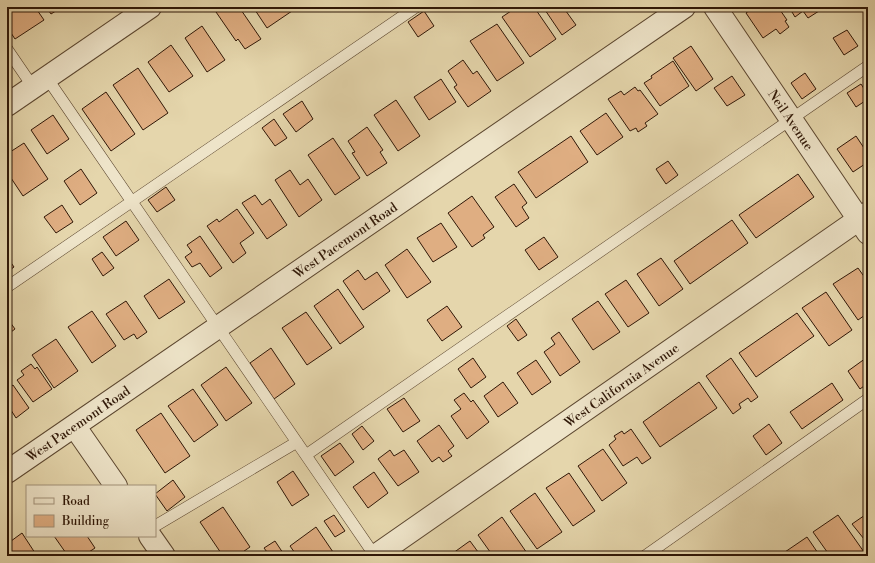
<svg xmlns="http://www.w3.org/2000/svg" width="875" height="563" font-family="'Libre Bodoni',serif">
	<rect width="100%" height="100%" fill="#e5d6ac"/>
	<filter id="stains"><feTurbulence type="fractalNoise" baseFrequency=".005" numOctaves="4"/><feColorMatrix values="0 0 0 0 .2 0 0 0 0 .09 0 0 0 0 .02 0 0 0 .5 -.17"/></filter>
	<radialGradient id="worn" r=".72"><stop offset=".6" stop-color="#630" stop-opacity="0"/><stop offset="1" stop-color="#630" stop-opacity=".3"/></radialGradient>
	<path fill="#dfae82" stroke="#2f1707" d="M7 7H35L44 20 15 39 7 27Z
		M46 7H62L51 14Z
		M224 7H239L261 39 245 49 238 39 236 41 216 12Z
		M253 7H289L292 11 267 28Z
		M517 7H534L556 39 530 57 502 17Z
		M543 7H563L576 25 562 35Z
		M754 7H778L787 20 785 21 789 27 780 34 776 29 763 38 746 13Z
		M789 7H816L819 11 808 18 803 11 795 17Z
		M424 11 434 26 418 37 408 22Z
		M497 24 524 63 497 81 470 41Z
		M202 26 225 60 207 72 185 38Z
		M847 30 858 46 844 55 833 38Z
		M171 45 193 76 169 92 148 62Z
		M691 46 713 79 696 91 673 58Z
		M463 60 473 74 477 71 491 91 468 107 454 87 457 85 448 71Z
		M673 61 689 86 660 106 644 83 652 78 651 76Z
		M138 68 168 113 143 130 113 85Z
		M805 73 816 89 802 99 791 83Z
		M732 76 745 95 727 106 714 88Z
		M441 79 456 102 429 120 414 97Z
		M861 84 868 95V99L856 107 847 93Z
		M635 87 638 91 640 90 658 114 645 123 647 126 638 132 636 128 630 131 608 99 621 91 624 95Z
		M106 92 135 134 111 151 82 109Z
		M396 100 420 136 398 151 374 115Z
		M302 101 313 119 296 132 283 114Z
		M606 113 623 137 597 155 580 131Z
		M53 115 69 139 47 154 31 130Z
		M274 119 287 138 275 146 262 128Z
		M367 127 383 150 380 152 387 163 367 176 352 153 355 152 348 141Z
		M571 136 588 162 536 198 518 172Z
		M856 136 868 154V162L853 172 837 149Z
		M333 138 360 178 335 195 308 155Z
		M24 143 48 179 23 196 7 172V154Z
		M668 161 678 175 666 184 656 169Z
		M81 169 97 193 80 205 64 181Z
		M290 170 300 185 308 179 322 200 299 217 275 180Z
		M798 174 814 197 756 238 739 215Z
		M514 184 527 203 522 207 529 218 516 227 495 197Z
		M166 187 175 200 157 212 148 200Z
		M255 195 262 205 270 199 287 225 267 239 242 203Z
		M472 196 494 227 483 235 485 238 472 247 448 213Z
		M62 205 73 222 56 233 44 217Z
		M237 209 254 233 240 243 246 253 233 263 207 226 217 219 219 222Z
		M732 220 748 243 690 284 674 261Z
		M126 221 139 240 116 256 103 237Z
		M441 223 457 247 433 262 417 238Z
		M200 236 222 268 210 277 200 263 192 267 185 257 192 252 187 245Z
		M544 237 558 257 539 270 525 250Z
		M407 249 431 282 407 298 385 265Z
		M102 252 114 268 103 276 92 259Z
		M7 257 14 267 7 272Z
		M661 258 683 289 659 306 637 274Z
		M858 268 868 282V313L858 320 833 284Z
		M358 270 365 280 377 272 390 291 363 310 343 281Z
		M169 279 185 302 159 319 144 296Z
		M626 280 649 313 628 327 605 294Z
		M338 289 364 327 340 344 314 306Z
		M826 292 852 330 829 346 802 308Z
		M126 301 147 332 137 339 134 334 124 340 106 314Z
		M598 301 620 332 593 350 572 319Z
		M447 306 462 327 442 341 427 320Z
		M92 311 116 346 92 363 68 327Z
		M306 312 332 348 307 365 282 328Z
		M797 313 814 336 756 377 739 353Z
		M7 318 15 329 7 335Z
		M516 319 527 335 518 341 507 326Z
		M559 332 580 362 560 376 544 352 555 344 551 338Z
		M56 339 78 371 54 388 32 355Z
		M271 348 295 384 274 399 250 363Z
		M473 358 486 377 471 388 458 369Z
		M731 358 758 397 751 402 748 398 739 404 741 408 733 414 706 376Z
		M866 358 868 360V383L860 389 848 371Z
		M536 360 551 382 532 395 517 373Z
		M31 364 35 369 37 367 52 389 33 402 17 380 24 375 21 371Z
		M226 367 252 403 226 421 201 385Z
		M503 382 518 403 498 417 484 396Z
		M699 382 717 408 660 447 643 422Z
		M832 383 843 400 802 429 790 412Z
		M13 385 29 408 16 418 9 407 7 409V389Z
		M193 389 218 425 194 442 168 406Z
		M464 393 471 402 473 400 489 422 467 439 451 416 461 409 454 400Z
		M404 398 420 421 403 432 387 409Z
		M161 413 190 456 165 473 136 430Z
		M769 424 782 443 766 455 753 436Z
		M439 425 454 446 448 451 452 456 443 462 439 457 432 462 417 441Z
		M362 426 374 441 363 450 352 434Z
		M631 429 651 458 642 464 637 457 623 466 609 445 616 439 614 436 622 431 624 434Z
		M340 443 354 462 335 476 321 456Z
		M603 449 627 483 602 501 578 466Z
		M390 450 394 456 404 450 419 472 398 486 378 459Z
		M293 471 309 495 292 506 277 482Z
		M374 472 388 493 368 508 353 487Z
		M569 473 595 511 573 526 546 488Z
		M173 480 185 497 167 511 155 494Z
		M535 493 562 532 537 549 510 511Z
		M223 507 250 547 237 556H223L200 522Z
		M868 513V544L852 524Z
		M334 515 345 531 335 537 324 521Z
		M838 515 864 552 858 556H830L813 532Z
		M502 517 529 556H493L478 535Z
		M316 527 333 552 328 556H297L290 546Z
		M22 533 37 556H14L7 546V544Z
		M54 536H87L95 548 83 556H68Z
		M807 537 820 556H783L782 554Z
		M275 541 285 556H270L264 548Z
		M470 541 481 556H449L467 543Z"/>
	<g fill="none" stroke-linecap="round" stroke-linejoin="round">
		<defs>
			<path id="lane" d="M7 49 33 87
				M47 78 375 556
				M7 287 416 7
				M306 455 868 66
				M155 526 297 442
				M645 556 868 399"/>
			<g id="street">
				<path id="s1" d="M715 7 868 233"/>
				<path d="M7 105 150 7"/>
				<path d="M75 427 116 486"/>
				<path id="s2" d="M7 472 684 7"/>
				<path d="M150 536 164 556"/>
				<path id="s3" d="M375 556 868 213"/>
			</g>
		</defs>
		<use href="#lane" stroke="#5c4730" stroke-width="12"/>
		<use href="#street" stroke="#5c4730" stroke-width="24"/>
		<use href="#lane" stroke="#eee4c9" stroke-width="11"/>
		<use href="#street" stroke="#eee4c9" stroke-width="22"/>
	</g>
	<g text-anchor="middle" stroke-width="3" stroke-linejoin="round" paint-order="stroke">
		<g font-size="13" fill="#2f1707" stroke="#eee4c9">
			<text dy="5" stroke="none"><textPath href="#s1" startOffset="136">Neil Avenue</textPath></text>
			<text dy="5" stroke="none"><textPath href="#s2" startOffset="410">West Pacemont Road</textPath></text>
			<text dy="5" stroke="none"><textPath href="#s3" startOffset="300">West California Avenue</textPath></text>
			<text dy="5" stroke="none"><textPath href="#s2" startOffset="86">West Pacemont Road</textPath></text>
		</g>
	</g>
	<rect width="875" height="563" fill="none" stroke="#e5d6ac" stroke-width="24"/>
	<rect x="8" y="8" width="859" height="547" fill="none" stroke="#2f1707" stroke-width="2"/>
	<rect x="12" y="12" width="851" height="539" fill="none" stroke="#2f1707"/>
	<rect x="26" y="485" width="130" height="52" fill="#eee4c9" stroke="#a2927b"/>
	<rect x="34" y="498" width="20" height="6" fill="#eee4c9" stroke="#a2927b"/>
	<text x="62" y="505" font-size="12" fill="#2f1707">Road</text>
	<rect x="34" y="515" width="20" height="12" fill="#dfae82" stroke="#a2927b"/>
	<text x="62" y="525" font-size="12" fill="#2f1707">Building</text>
	<rect width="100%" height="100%" filter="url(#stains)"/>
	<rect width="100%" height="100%" fill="url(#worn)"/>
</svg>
